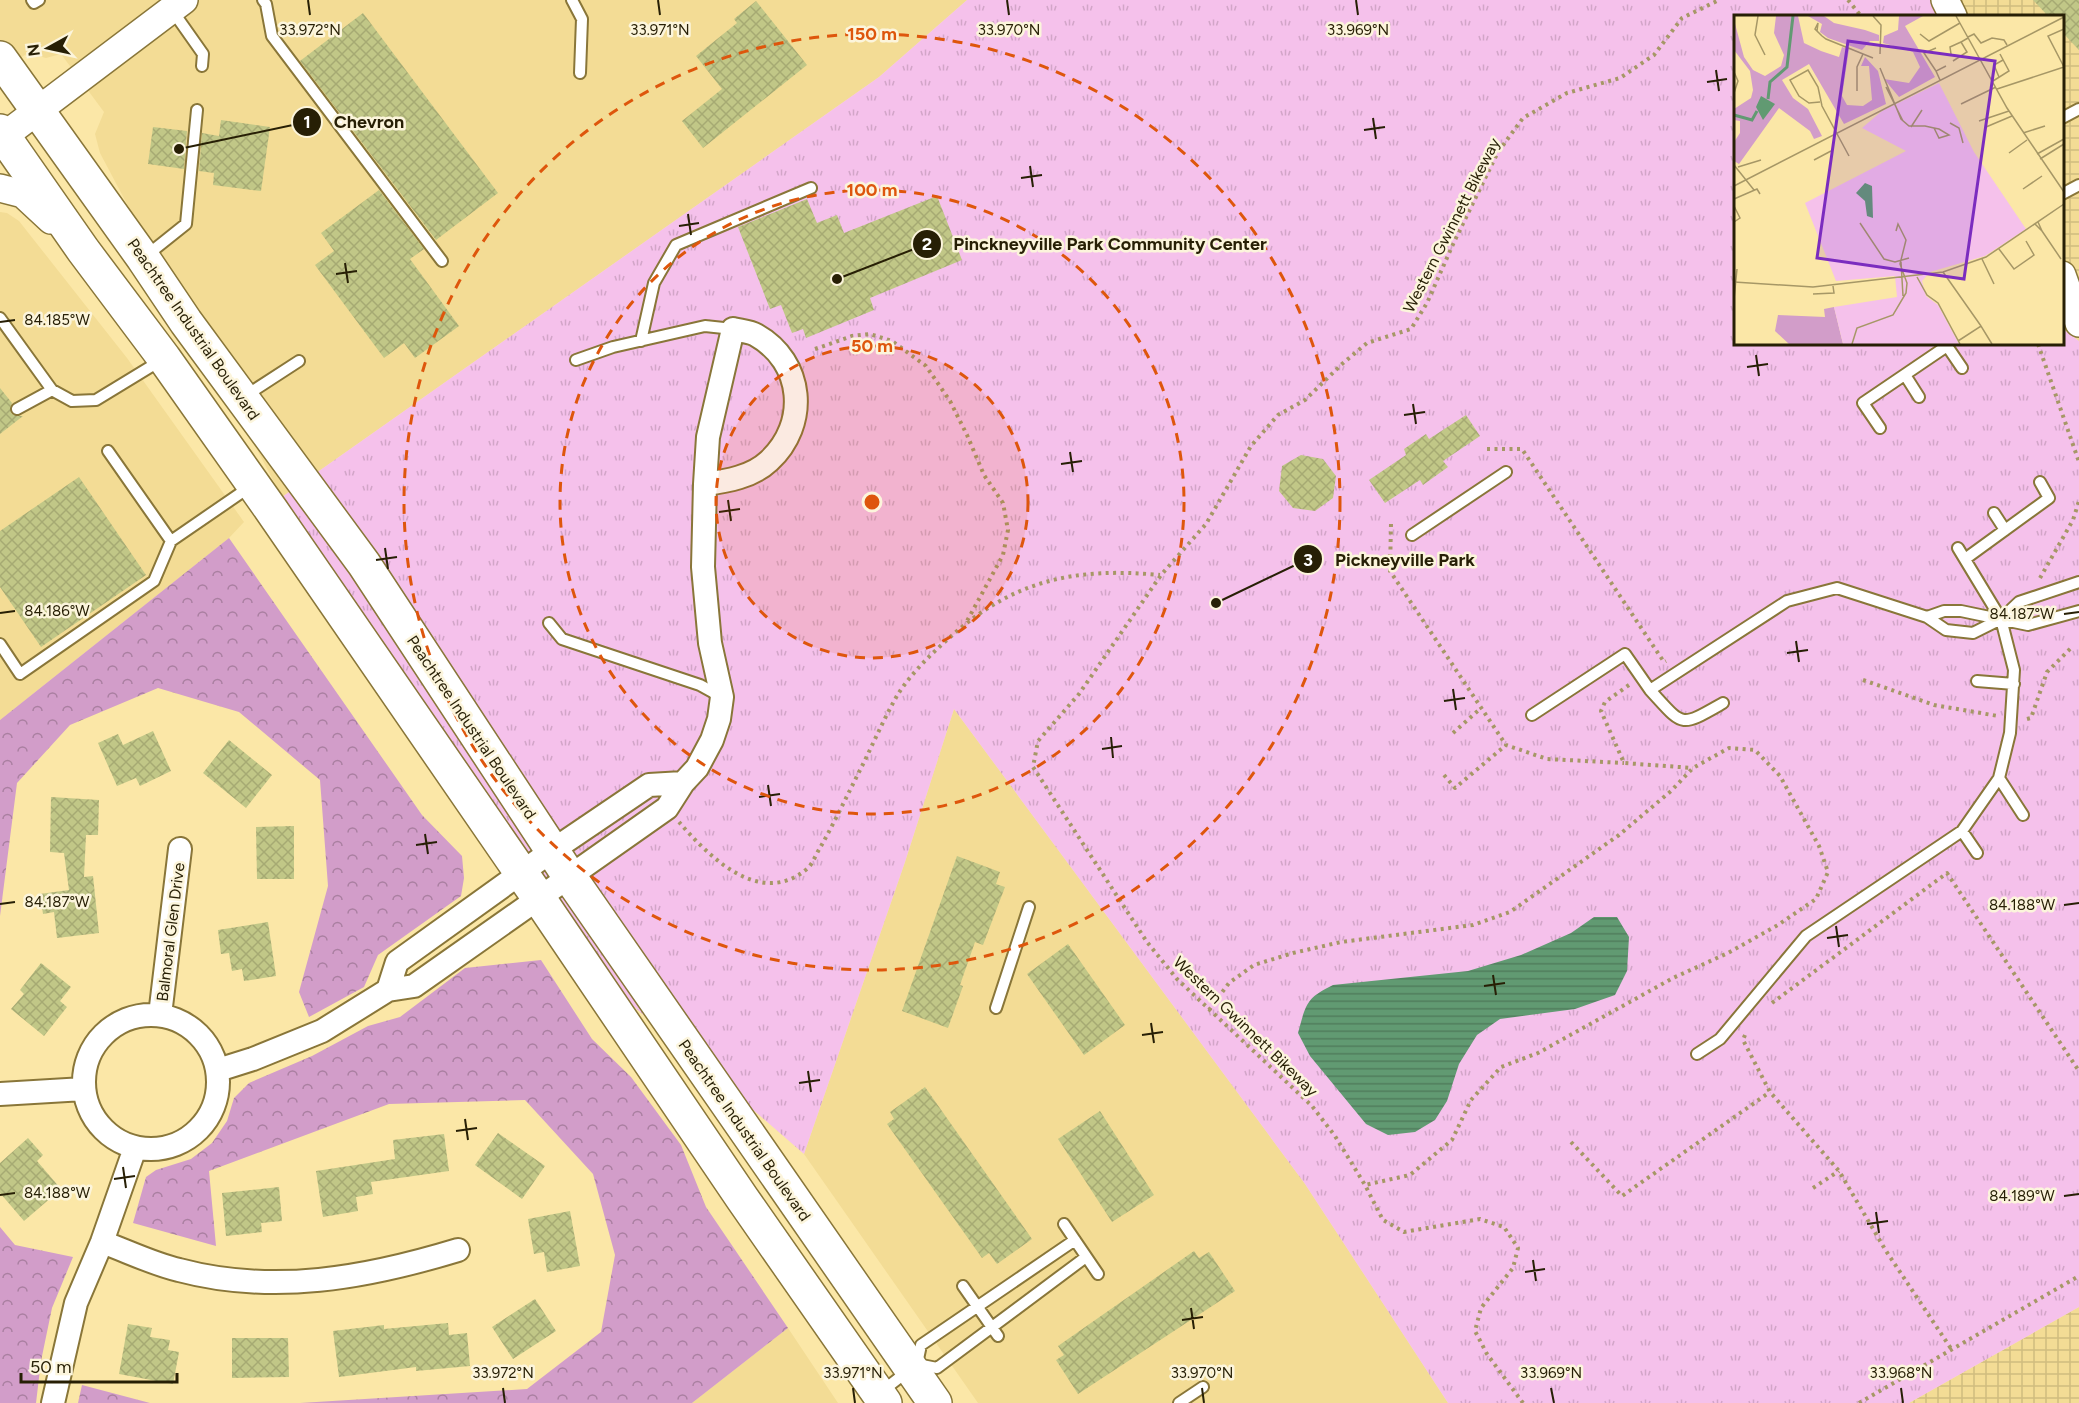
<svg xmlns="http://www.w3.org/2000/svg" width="2079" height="1403" font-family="Figtree,sans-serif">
	<defs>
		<pattern id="industrial-grid" width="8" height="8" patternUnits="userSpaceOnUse" patternTransform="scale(1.5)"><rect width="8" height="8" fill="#f3dc95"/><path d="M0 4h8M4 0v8" fill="none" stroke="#d0bc7f"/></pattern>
		<pattern id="forest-crowns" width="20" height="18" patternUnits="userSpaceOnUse" patternTransform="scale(1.5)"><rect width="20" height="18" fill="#d29dc9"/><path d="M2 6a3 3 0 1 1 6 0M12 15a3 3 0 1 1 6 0" fill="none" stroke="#aa7fa1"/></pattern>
		<pattern id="park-tufts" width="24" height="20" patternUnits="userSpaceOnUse" patternTransform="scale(1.5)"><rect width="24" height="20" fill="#f5c1eb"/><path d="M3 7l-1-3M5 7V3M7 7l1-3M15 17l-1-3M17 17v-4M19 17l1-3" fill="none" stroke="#d2a5c8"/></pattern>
		<pattern id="water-rules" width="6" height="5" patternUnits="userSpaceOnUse" patternTransform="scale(1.5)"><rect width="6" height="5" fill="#619a72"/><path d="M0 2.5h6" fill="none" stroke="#507d5c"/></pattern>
		<pattern id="building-cross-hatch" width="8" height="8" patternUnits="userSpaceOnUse" patternTransform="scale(1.5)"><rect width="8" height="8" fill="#c1c787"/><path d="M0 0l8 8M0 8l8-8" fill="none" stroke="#a6aa73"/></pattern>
	</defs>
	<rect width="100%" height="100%" fill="#fbe7a7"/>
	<path fill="#f3dc95" d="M0 0H967L879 77 282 497 100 153 95 134 104 112 61 54 46 58 28 53 0 71Z
		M0 212 7 213 19 221 127 358 244 522 229 538 0 720Z
		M954 709 1305 1184 1448 1403H978L804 1154 905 862Z
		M788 1328 838 1403H692Z"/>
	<path fill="url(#industrial-grid)" d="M1932 0H2079V341L2063 329 2062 16H1940Z
		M2079 1307V1403H1909Z"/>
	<path fill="url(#forest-crowns)" d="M229 538 422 815 462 856 464 878 461 896 378 955 364 987 309 1017 299 992 328 886 320 780 239 712 158 688 70 725 17 783 0 916V720Z
		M541 960 592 1039 631 1077 681 1145 706 1207 788 1328 692 1403H300L527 1389 601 1332 615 1255 593 1174 525 1100 389 1104 209 1171 216 1246 133 1223 146 1177 156 1170 191 1159 212 1143 227 1121 234 1098 249 1083 312 1056 368 1026 400 1017 465 968Z
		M0 1227 15 1245 73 1257 52 1308 41 1361 36 1403H0Z
		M82 1385 150 1403H78Z"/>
	<path fill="url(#park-tufts)" d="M967 0H1932L1940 16H1736V344H2062L2063 329 2079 341V1307L1909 1403H1448L1305 1184 954 709 905 862 804 1154 617 992 282 497 879 77Z"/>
	<path fill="url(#water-rules)" d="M1594 917H1617L1629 937 1627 971 1615 995 1575 1009 1500 1019 1477 1035 1459 1064 1447 1101 1435 1120 1415 1132 1388 1135 1366 1124 1310 1056 1298 1033C1306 1004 1306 998 1333 985L1468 971 1521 955 1571 933Z"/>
	<path fill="url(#building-cross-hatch)" d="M2033 0H2079V50L2062 32V16H2048Z
		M756 1 807 65 703 148 682 121 722 89 696 56 737 23 734 19Z
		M363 13 498 193 436 240 300 61Z
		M221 120 270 127 261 191 213 185 214 173 199 171 202 133 219 136Z
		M153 127 187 131 184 169 148 164Z
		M379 190 424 249 410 259 459 326 415 358 404 343 384 358 315 265 334 251 321 233Z
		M937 196 962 260 870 298 874 310 806 338 803 329 792 333 781 305 770 309 738 227 807 199 817 223 837 215 844 233Z
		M0 388 12 403 10 408 11 413 16 416H23L0 434Z
		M1466 415 1480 436 1443 461 1448 467 1423 485 1420 480 1385 503 1369 480 1406 455 1404 449 1426 434 1429 439Z
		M1301 455 1323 459 1336 476 1333 498 1315 511 1293 508 1279 491 1282 466Z
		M79 477 146 575 41 647 0 587V531Z
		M153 731 171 771 140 786 136 778 117 786 98 743 118 734 123 745Z
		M229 740 272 775 246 808 203 773Z
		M51 797 99 800 98 835H86L84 877 93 876 99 933 57 938 54 912 43 914 40 894 69 890 64 853 50 852Z
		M294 826V879H257L256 827Z
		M957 856 1000 872 996 884 1005 887 983 945 975 942 960 985 963 986 948 1028 902 1011Z
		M268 922 276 976 244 981 242 969 232 971 229 953 221 954 218 930Z
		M1068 944 1125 1025 1084 1055 1027 974Z
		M41 963 71 987 60 1001 67 1007 44 1036 11 1009 24 994 20 990Z
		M925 1087 1032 1239 997 1264 989 1253 982 1258 887 1124 894 1119 890 1112Z
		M1100 1111 1154 1195 1112 1222 1058 1139Z
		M498 1133 545 1166 522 1199 475 1165Z
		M444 1134 449 1171 371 1182 373 1194 356 1197 358 1211 323 1217 316 1171 395 1159 393 1140Z
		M28 1138 43 1155 37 1161 61 1189 24 1221 0 1193V1163Z
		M279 1187 282 1221 261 1223 262 1232 226 1236 222 1193Z
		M570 1211 580 1266 547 1272 544 1252 534 1254 528 1219Z
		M1194 1251 1199 1258 1209 1252 1235 1291 1078 1394 1056 1360 1064 1355 1058 1346Z
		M535 1299 556 1331 513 1359 492 1327Z
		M448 1323 449 1335 467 1333 470 1366 416 1371V1367L339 1377 333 1331 384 1325V1329Z
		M128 1324 152 1328 150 1337 170 1340 168 1350 179 1352 173 1384 119 1374Z
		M232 1338H288L289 1377 232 1378Z"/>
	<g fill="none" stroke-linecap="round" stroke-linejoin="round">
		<defs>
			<path id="service" d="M32 0 34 3 39 0
				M263 0 266 4 272 36 442 261
				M572 0 582 19 580 73
				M172 10 203 54 202 66
				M2062 118 2079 109
				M2062 194 2079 185
				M146 256 186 224 197 110
				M0 318 52 390
				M641 341 654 283 676 245 811 188
				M576 360 613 347 705 326 733 329
				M1905 375 1919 397
				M245 396 299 361
				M17 409 52 390 72 401 96 400 160 361
				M1880 428 1863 403 1947 346 1962 368
				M108 451 171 541 251 486
				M1994 513 2005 530
				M1412 535 1506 472
				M1965 559 2049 498 2040 482
				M1927 617 1944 611H1961L2028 625 2079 611
				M549 623 562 639 700 685 720 696
				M0 644 20 674 154 581 171 541
				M1977 681 2014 684
				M1723 703C1679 728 1684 727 1650 690L1787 601 1837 588 1927 617 1946 630 1973 633 2001 619 2019 602 2079 582
				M1532 715 1625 654 1650 690
				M1999 778 2023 815
				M1962 831 1977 853
				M996 1008 1029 907
				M1697 1054 1720 1039 1806 936 1962 831 1999 778 2010 733 2014 670 2001 619 1958 548
				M1064 1224 1098 1274
				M963 1286 998 1336
				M917 1364 937 1368 1086 1257
				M881 1392 917 1364 921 1345 1075 1240
				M1179 1403 1203 1387"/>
			<path id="minor" d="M388 990 397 962 553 850 649 785 683 783
				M84 1082a67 67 0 1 1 134 0a67 67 0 1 1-134 0Z
				M160 1015 180 849
				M218 1070 253 1059 322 1031 388 990 414 986 667 808 683 783 697 768 712 740 719 719 722 697 710 643 703 567 705 484 708 437 733 329C740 331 749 331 756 335 804 362 809 424 769 461 752 477 727 481 705 484
				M0 1094 84 1089
				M102 1242C127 1251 153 1264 179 1270 273 1295 366 1278 458 1250
				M53 1403 76 1303 102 1242 135 1148"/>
			<path id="tertiary" d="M1945 0 1953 16
				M0 139 184 0
				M0 188 23 194 51 220
				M2062 275 2079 323"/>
			<path id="trunk" d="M0 58 143 258 186 322 364 564 569 876 935 1403
				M0 131 83 250 164 358 272 511 538 897 742 1198 885 1403"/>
		</defs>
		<use href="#service" stroke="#897639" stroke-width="14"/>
		<use href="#minor" stroke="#897639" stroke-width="26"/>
		<use href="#tertiary" stroke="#897639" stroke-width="30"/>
		<use href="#trunk" stroke="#897639" stroke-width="36"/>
		<path stroke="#a69766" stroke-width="4" stroke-dasharray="3 4.5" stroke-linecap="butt" d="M1848 0 1861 16
			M2038 344 2079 462
			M815 349 852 336 870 334 892 341 926 366 950 401 967 435 984 475 1003 503 1008 530 1003 555 967 621
			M1487 449H1522L1664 662 1666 661
			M1391 524 1390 571 1506 745 1547 759 1624 763
			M2040 578 2073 520 2079 501
			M1863 680 1934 705 1998 716
			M1629 685 1605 702 1601 711 1624 763 1693 768
			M2027 719 2031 718 2047 672 2071 648
			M1453 733 1480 709
			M1444 775 1455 788 1506 745
			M679 822C709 857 761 909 808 868 813 863 816 854 820 848 833 825 845 800 857 776 871 749 883 720 898 694 911 674 929 656 947 640 1012 580 1074 567 1160 575
			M1772 1003 1947 873 2079 1071
			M1209 1010 1229 983 1254 965 1293 953 1341 942 1473 925 1510 912 1619 835 1671 791 1693 768 1729 748 1755 750 1780 776 1819 846 1828 872 1816 899 1778 925 1728 953 1673 978 1538 1053 1501 1067 1471 1100 1452 1140 1410 1175 1365 1185
			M1745 1035 1743 1040 1770 1092 1839 1171 1886 1251 1952 1350
			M1571 1142 1622 1196 1770 1092
			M1813 1188 1839 1171
			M1523 1403 1487 1354 1475 1331 1481 1308 1513 1268 1518 1248 1504 1227 1480 1219 1404 1232 1383 1220 1365 1185 1335 1136 1312 1106 1177 979 1147 942 1033 767 1038 741 1079 694 1161 575 1206 524 1251 446 1278 415 1305 400 1342 364 1367 343 1411 329 1427 303 1454 242 1498 152 1523 118 1567 93 1620 78 1654 55 1682 18 1719 0
			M1859 1403 2079 1276"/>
		<use href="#service" stroke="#fff" stroke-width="10"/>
		<use href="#minor" stroke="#fff" stroke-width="22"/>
		<use href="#tertiary" stroke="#fff" stroke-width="27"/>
		<use href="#trunk" stroke="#fff" stroke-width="33"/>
	</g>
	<path fill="none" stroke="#271f05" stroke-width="2" d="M308 0 310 15M658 0 660 15M1007 0 1009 15M1356 0 1358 15M1716 70 1719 91M1707 82 1727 79M1373 118 1376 139M1364 130 1385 127M1030 166 1033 187M1021 178 1042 175M688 214 691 235M679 226 699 223M345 263 348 283M336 274 357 271M0 322 15 320M1756 355 1759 376M1747 367 1768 364M1413 404 1416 424M1404 415 1425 412M1070 452 1073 472M1061 464 1082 461M728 500 731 521M719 512 740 509M385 548 388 569M376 560 397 557M0 613 15 611M2064 614 2079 612M1796 641 1799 662M1787 653 1808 650M1453 689 1456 710M1444 701 1465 698M1111 737 1113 758M1102 749 1122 746M768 785 771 806M759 797 780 794M425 834 428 854M416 845 437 842M0 904 15 902M2064 905 2079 903M1836 926 1839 947M1827 938 1848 935M1493 975 1496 995M1484 986 1505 983M1151 1023 1154 1043M1142 1035 1163 1032M808 1071 811 1092M799 1083 820 1080M465 1119 468 1140M456 1131 477 1128M123 1167 126 1188M114 1179 135 1176M0 1195 15 1193M2064 1196 2079 1194M1876 1212 1879 1233M1867 1224 1888 1221M1533 1260 1536 1281M1525 1272 1545 1269M1191 1308 1194 1329M1182 1320 1203 1317M503 1388 505 1403M853 1388 855 1403M1202 1388 1204 1403M1551 1388 1554 1403M1901 1388 1903 1403"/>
	<circle cx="872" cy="502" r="156" fill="#de560c" fill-opacity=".12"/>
	<g fill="none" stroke="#de560c" stroke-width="3" stroke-dasharray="10 8">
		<circle cx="872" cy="502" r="156"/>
		<circle cx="872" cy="502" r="312"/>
		<circle cx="872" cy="502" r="468"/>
	</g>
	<g text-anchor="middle" stroke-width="5" stroke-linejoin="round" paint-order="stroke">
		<g font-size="16" fill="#271f05" stroke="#fcf5dc">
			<text transform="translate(1451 225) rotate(-63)" y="6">Western Gwinnett Bikeway</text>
			<text transform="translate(194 329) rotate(55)" y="6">Peachtree Industrial Boulevard</text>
			<text transform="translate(472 727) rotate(56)" y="6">Peachtree Industrial Boulevard</text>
			<text transform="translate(170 932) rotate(-83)" y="6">Balmoral Glen Drive</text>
			<text transform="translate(1246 1026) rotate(44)" y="6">Western Gwinnett Bikeway</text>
			<text transform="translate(745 1130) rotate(55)" y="6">Peachtree Industrial Boulevard</text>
		</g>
	</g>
	<g transform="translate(1734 15)">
		<rect width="330" height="330" fill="#fbe7a7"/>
		<path d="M42 1H64L70 28 87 36 105 42 108 32 115 34 108 81 113 90 129 91 138 85 135 51H127L131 42 144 56 152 89 110 109 75 49 48 65 59 83 74 94 88 121 80 124 76 116 45 93 5 149 0 146V127L6 118V106L0 105V94L17 83 19 75 16 56 0 35V5L10 42 19 55 31 61 47 51 50 40 40 18ZM74 1H90L100 8 131 15 145 20V26H136L128 35 94 23 86 17 88 9ZM165 1H189L171 11 201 62 165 82 150 64 175 68 186 52 179 37 149 28 150 21 164 15ZM100 292 109 329H55L41 316 44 300 91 302 90 294Z" fill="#d29dc9"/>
		<path d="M205 68 240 137 292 214 251 241 196 257 188 266 192 281 204 290 225 329H109L100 292 163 282 161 261 102 266 71 188 172 136 128 113 148 96Z" fill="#f5c1eb"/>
		<path d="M27 81 41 89 29 105 22 92ZM131 168 138 171 139 203 133 201 131 186 122 178Z" fill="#619a72"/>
		<path fill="none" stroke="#619a72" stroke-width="3" d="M34 84 36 67 53 52 59 1M0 100 18 105 23 96"/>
		<path fill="none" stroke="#a69766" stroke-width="1.5" d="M24 1 21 20 31 40M139 1 147 10 146 39M222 1 273 93 330 177M83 16 84 8 81 14 88 21 92 24 139 43M186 19 195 26 226 8M234 22 240 19 247 28 258 23 270 25 273 30M217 39 216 32 227 27M219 46 233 37 227 27 234 23M330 52 314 21 330 14M146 53 167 104 175 111H191L200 113 205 114 215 120 205 123 200 113M202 56 190 38 202 33M0 57 4 66 0 78M265 62 260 50 269 45M206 65 202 56 212 51M259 66 275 56 266 39M152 72 169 106M263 74 330 52M123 76V52L129 39M86 87 75 88 65 81 56 65 74 55 84 72 88 91 115 141M227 89 262 72M245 106 275 96M216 108 225 113 229 128M177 112 188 95M252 112 278 101M289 118 311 111M275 138 293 125M303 139 330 124M306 144 330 129M80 145 97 136M0 150 20 175M4 152 27 145M0 171 330 2M289 174 308 161M0 184 23 174 26 179M0 191 6 203 0 207M126 208 150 244 161 247 175 243M301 209 308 216 304 207M308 216 327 244M265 234 280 254 300 240 292 226M248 244 260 269M167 247 169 281M209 257 247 311M183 262 193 280 204 288 226 329M0 267 79 272 209 257 252 242 330 189M79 279 100 278 99 271M0 284 3 254M224 326 247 311 258 329M118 329 123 313 159 300 172 278 173 268 166 249 172 225 164 209 162 216"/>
		<path fill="#7b2cbf" fill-opacity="0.15" stroke="#7b2cbf" stroke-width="3" d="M114 26 261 46 230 264 83 243Z"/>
		<rect width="330" height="330" fill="none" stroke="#271f05" stroke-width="3"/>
	</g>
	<g font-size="15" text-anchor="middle" fill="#271f05" stroke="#fcf5dc" stroke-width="5" stroke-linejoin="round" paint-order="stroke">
		<text x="310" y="35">33.972°N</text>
		<text x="660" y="35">33.971°N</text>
		<text x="1009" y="35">33.970°N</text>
		<text x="1358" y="35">33.969°N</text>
		<text x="57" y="325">84.185°W</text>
		<text x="57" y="616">84.186°W</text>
		<text x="2022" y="619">84.187°W</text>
		<text x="57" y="907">84.187°W</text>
		<text x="2022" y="910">84.188°W</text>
		<text x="57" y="1198">84.188°W</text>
		<text x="2022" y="1201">84.189°W</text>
		<text x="503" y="1378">33.972°N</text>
		<text x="853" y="1378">33.971°N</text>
		<text x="1202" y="1378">33.970°N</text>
		<text x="1551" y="1378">33.969°N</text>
		<text x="1901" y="1378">33.968°N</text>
	</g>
	<circle cx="872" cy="502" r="9" fill="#de560c" stroke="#fcf5dc" stroke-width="3"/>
	<g font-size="18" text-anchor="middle" font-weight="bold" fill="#de560c" stroke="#fcf5dc" stroke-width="5" stroke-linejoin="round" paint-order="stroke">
		<text x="872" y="40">150 m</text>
		<text x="872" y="196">100 m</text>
		<text x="872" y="352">50 m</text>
	</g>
	<path fill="none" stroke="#271f05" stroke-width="2" d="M179 149L307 122M837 279L927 244M1216 603L1308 559"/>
	<g fill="#271f05" stroke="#fcf5dc" stroke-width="2">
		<circle cx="179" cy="149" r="6"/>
		<circle cx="837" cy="279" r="6"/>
		<circle cx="1216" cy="603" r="6"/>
		<circle cx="307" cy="122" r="15"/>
		<circle cx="927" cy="244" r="15"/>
		<circle cx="1308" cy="559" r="15"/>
	</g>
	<g font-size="18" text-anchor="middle" font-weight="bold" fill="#fff">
		<text x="307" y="128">1</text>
		<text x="927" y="250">2</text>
		<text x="1308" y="566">3</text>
	</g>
	<g font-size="18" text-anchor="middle" font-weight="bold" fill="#271f05" stroke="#fcf5dc" stroke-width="5" stroke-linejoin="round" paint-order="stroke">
		<text x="369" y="128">Chevron</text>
		<text x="1110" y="250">Pinckneyville Park Community Center</text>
		<text x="1405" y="566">Pickneyville Park</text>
	</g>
	<g transform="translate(48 48) rotate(262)" stroke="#fcf5dc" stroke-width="4.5" paint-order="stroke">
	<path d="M0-4.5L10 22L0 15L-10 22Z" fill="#271f05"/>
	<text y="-9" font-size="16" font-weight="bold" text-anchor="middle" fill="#271f05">N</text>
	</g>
	<path d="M21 1373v9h156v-9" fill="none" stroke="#271f05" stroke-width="3"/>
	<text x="30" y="1373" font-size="18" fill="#271f05" stroke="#fcf5dc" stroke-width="4.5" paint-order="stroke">50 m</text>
</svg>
